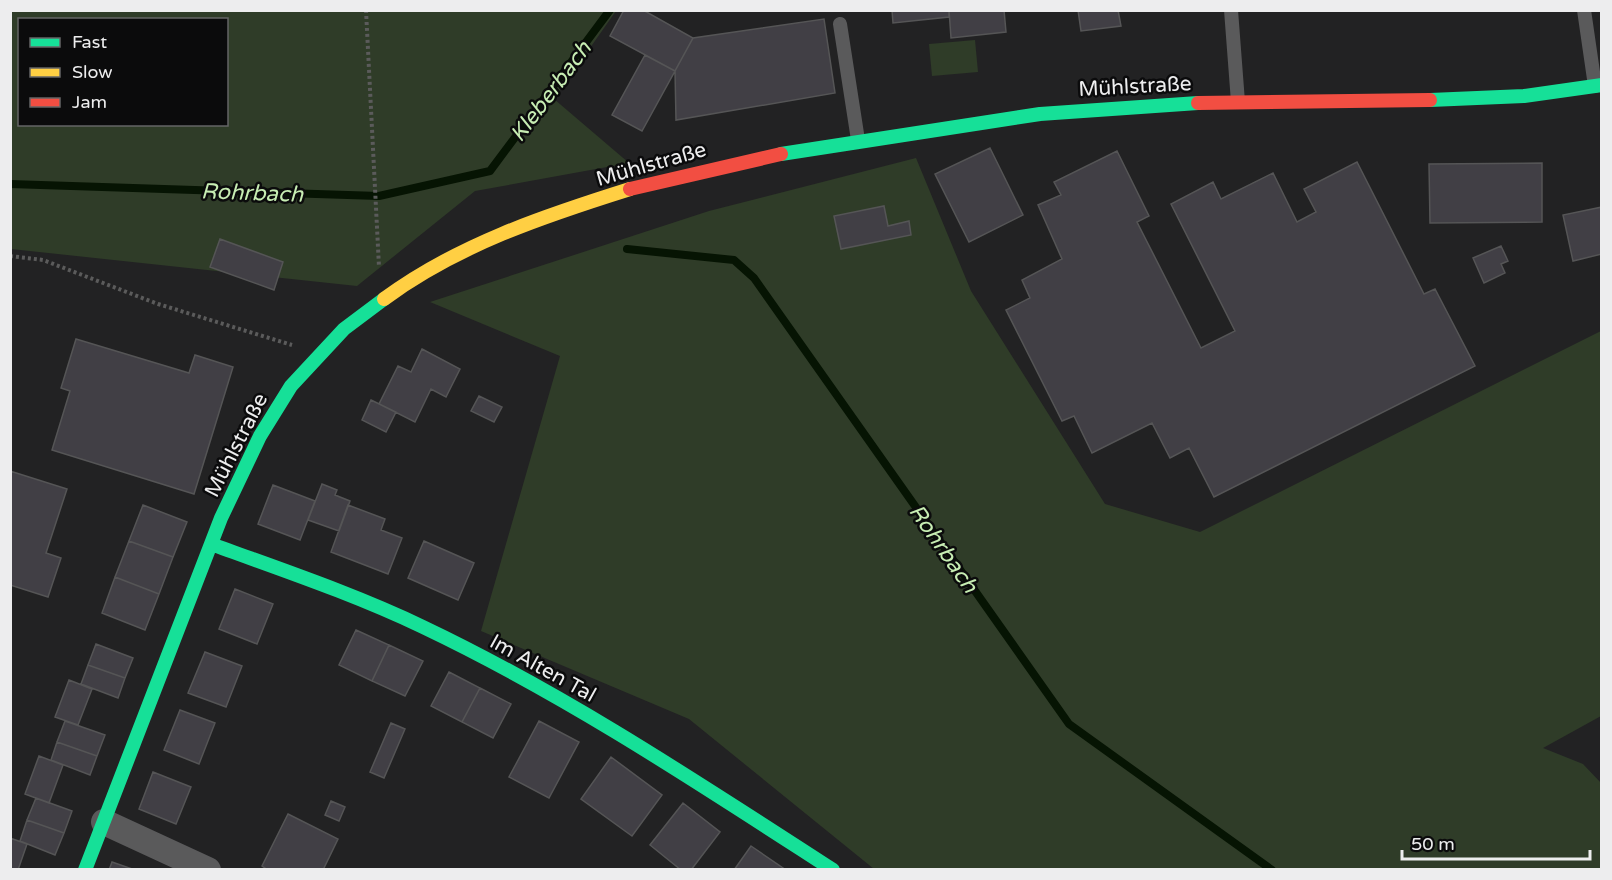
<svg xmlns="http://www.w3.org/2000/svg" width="1612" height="880" font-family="'Varela Round',sans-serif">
	<rect width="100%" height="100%" fill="#222223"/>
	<path fill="#2f3c28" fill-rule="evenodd" d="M11 11H616L554 99 629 163 475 191 357 286 11 249ZM20 20H226V124H20Z
		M975 40 978 72 932 76 929 44Z
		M916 158 971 291 1105 504 1200 532 1601 331V716L1543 748 1583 764 1601 783V869H874L689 719 481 631 560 356 430 302 709 211Z"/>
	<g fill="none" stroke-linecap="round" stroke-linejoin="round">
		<path stroke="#061403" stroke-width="8" d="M10 184 379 196 490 171 610 10
			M627 249 734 260 754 278 1069 724 1272 870"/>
	</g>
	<path fill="#413f45" stroke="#555556" stroke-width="1.5" d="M624 10H643L693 38 675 71 610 36Z
		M892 10H949V17L893 23Z
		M949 10H1004L1006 32 951 38Z
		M1078 10H1118L1121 26 1081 31Z
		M824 19 835 93 676 120 675 71 693 38Z
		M645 55 675 71 642 131 612 115Z
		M990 148 1023 215 969 242 935 174Z
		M1117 151 1149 216 1137 222 1201 348 1235 331 1171 204 1213 182 1221 199 1273 173 1297 222 1316 212 1304 189 1357 162 1424 294 1435 289 1475 366 1214 497 1189 448 1170 458 1152 423 1092 453 1074 416 1062 421 1006 310 1030 298 1022 280 1062 259 1038 205 1061 195 1054 182Z
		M1542 163V222L1430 223 1429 164Z
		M884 206 888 226 909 221 911 235 841 249 834 216Z
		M1602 207V254L1573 261 1563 215Z
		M220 239 283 262 274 290 210 267Z
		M1501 246 1508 261 1501 264 1505 273 1484 283 1473 258Z
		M76 339 189 373 195 355 233 367 194 494 52 450 70 391 61 388Z
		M422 349 460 369 446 397 431 389 415 422 379 404 398 366 411 372Z
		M479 396 502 407 494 422 471 411Z
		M371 400 396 412 386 432 362 420Z
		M10 471 67 489 46 553 61 558 48 597 10 585Z
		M322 484 337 490 335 495 350 501 339 531 308 520Z
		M273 485 315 501 300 540 258 524Z
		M143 505 187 522 173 557 129 541Z
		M348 505 385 519 381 530 402 538 388 574 331 552Z
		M129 541 173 557 159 594 115 577Z
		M424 541 474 563 458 600 408 578Z
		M115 577 159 594 145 630 102 613Z
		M235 589 273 604 257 644 219 629Z
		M356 630 389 645 372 681 339 665Z
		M96 644 133 658 125 678 88 665Z
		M389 645 423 661 405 696 372 681Z
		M205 652 242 666 226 707 188 693Z
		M88 665 125 678 118 698 81 684Z
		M449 672 480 688 462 722 431 706Z
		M69 680 92 689 78 725 55 717Z
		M480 688 511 704 493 738 462 722Z
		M180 710 215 723 199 764 164 750Z
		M65 721 105 735 97 756 57 742Z
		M539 721 579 742 549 798 509 777Z
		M391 723 405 729 384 778 370 772Z
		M57 742 97 756 90 775 51 760Z
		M39 756 63 765 49 803 25 794Z
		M611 757 662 795 632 836 581 799Z
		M153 772 191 787 176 824 139 809Z
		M36 798 72 811 64 833 27 820Z
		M331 801 345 807 339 821 325 815Z
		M683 803 720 832 691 870H681L650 845Z
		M288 814 338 839 323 870H268L262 866Z
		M27 820 64 833 55 855 20 841Z
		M10 838 27 844 18 870H10Z
		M751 846 786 870H734Z
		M112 862 135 870H109Z"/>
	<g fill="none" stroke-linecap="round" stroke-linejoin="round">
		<path stroke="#5b5b5b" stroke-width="4" stroke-dasharray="3 3" stroke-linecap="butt" d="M366 10 379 267
			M10 256 43 260 158 304 292 345"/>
		<path stroke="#5a5a5b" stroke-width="14" d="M1231 10 1238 102
			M1584 10 1595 86
			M840 24 858 140"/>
		<path stroke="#5a5a5b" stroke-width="26" d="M104 822 208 870"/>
		<path stroke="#16e098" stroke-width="14" d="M1430 100 1524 96 1602 85
			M781 154 1040 114 1198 103
			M211 544C282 570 354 594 423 627 566 695 700 784 833 870
			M85 870 221 518 260 436 291 386 344 329 384 299"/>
		<path stroke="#ffcf43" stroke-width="14" d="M384 299C457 245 544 216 630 189"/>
		<path stroke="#f24e42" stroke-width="14" d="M1198 103 1430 100
			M630 189 781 154"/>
	</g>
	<g text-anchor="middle" stroke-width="5" stroke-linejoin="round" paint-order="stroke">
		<g font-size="21" fill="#ededee" stroke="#0b0b0c">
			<text transform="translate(1135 86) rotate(-3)" y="7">Mühlstraße</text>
			<text transform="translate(651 164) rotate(-16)" y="7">Mühlstraße</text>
			<text transform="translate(236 445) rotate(-63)" y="7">Mühlstraße</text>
			<text transform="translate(543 668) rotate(29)" y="7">Im Alten Tal</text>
		</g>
		<g font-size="22" font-style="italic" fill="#c7edb3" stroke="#0b0b0c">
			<text transform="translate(550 91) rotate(-53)" y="8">Kleberbach</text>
			<text transform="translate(252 192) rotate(2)" y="8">Rohrbach</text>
			<text transform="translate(944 548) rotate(55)" y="8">Rohrbach</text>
		</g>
	</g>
	<rect width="1612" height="880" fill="none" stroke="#ededee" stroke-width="24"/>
	<rect x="18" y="18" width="210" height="108" fill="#0b0b0c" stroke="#656566" stroke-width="1.5"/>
	<rect x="30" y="38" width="30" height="9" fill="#16e098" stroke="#656566" stroke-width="1.5"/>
	<text x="72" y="48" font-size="18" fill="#ededee">Fast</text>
	<rect x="30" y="68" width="30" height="9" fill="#ffcf43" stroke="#656566" stroke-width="1.5"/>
	<text x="72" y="78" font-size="18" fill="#ededee">Slow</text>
	<rect x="30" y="98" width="30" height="9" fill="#f24e42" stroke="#656566" stroke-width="1.5"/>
	<text x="72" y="108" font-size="18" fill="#ededee">Jam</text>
	<path d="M1402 850v9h188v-9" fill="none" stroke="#ededee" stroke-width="3"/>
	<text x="1411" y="850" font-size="18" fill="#ededee" stroke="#0b0b0c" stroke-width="4.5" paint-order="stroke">50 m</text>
</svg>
